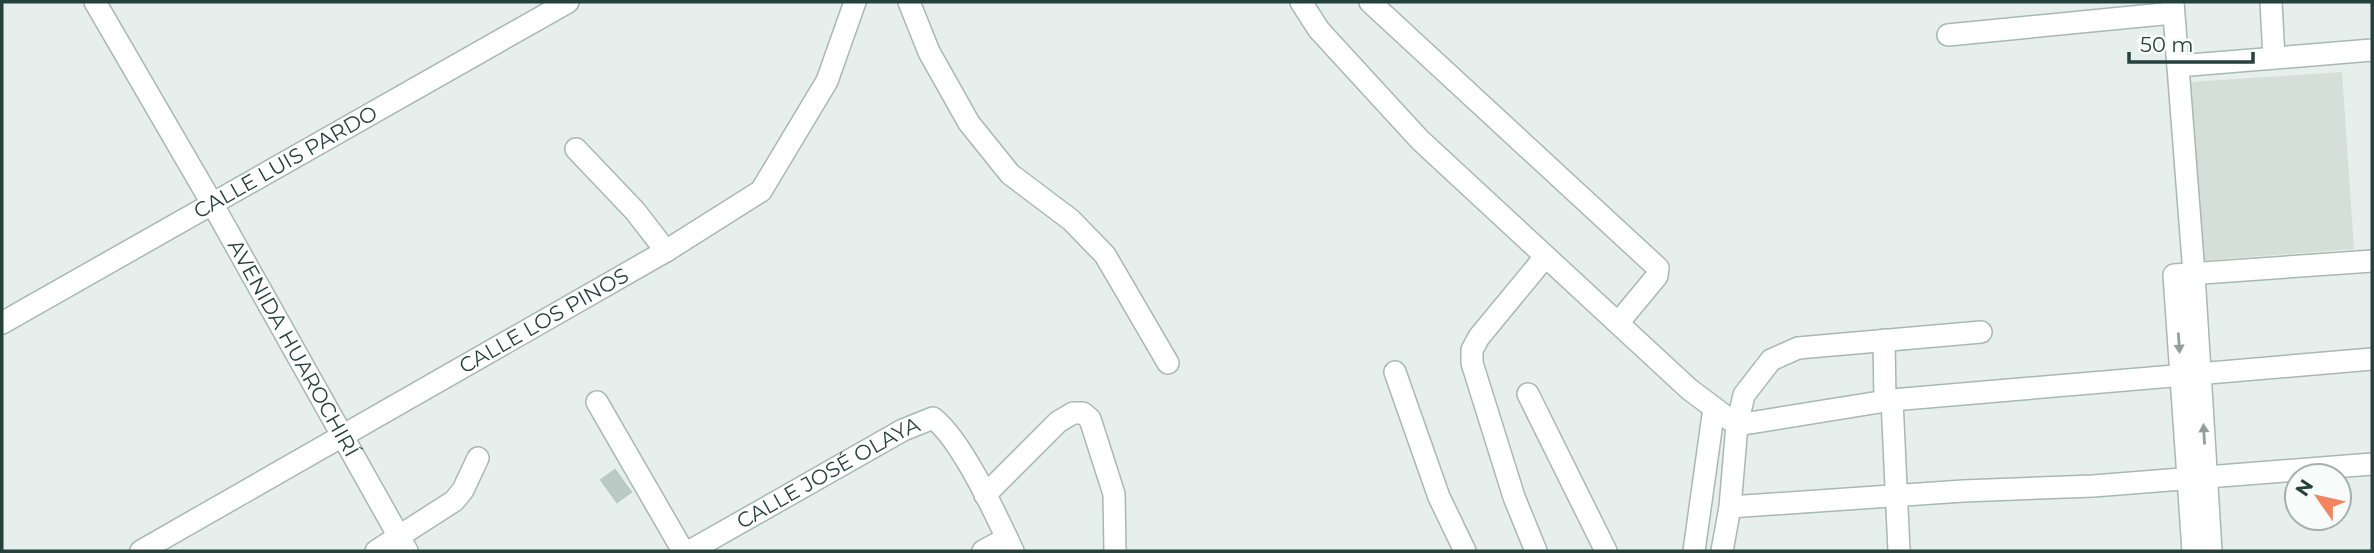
<svg xmlns="http://www.w3.org/2000/svg" width="2374" height="553" font-family="Montserrat,sans-serif">
	<rect width="100%" height="100%" fill="#e6efeb"/>
	<path fill="#d4dfda" d="M2342 72 2354 249 2197 261 2190 82Z"/>
	<path fill="#bbcac4" stroke="#b8c9c2" stroke-width="2" d="M615 470 631 492 617 502 601 480Z"/>
	<g fill="none" stroke-linecap="round" stroke-linejoin="round">
		<defs>
			<g id="minor">
				<path id="s1" d="M95 2 213 205 407 551"/>
				<path d="M909 2 929 52 969 123 1010 174 1071 220 1105 255 1168 363"/>
				<path d="M1301 2 1319 30 1420 140 1689 389 1737 425 1892 400 2372 359"/>
				<path d="M1370 2 1658 268 1657 276 1618 323"/>
				<path d="M2173 2 2194 274 2211 551"/>
				<path d="M2271 2 2274 58"/>
				<path d="M1948 35 2173 13"/>
				<path d="M2178 66 2372 50"/>
				<path d="M576 149 635 211 666 251"/>
				<path id="s2" d="M2 323 568 2"/>
				<path d="M1884 340 1885 401"/>
				<path d="M1395 372 1439 497 1465 551"/>
				<path d="M1528 394 1606 551"/>
				<path d="M1892 400 1899 551"/>
				<path d="M597 402 683 551"/>
				<path d="M985 495 1058 422 1073 413H1083L1090 419 1114 494 1115 551"/>
				<path d="M1730 507 1963 491 2093 486 2372 464"/>
				<path id="s3" d="M141 551 666 251 761 191 827 81 855 2"/>
				<path d="M376 551 454 501 463 490 478 458"/>
				<path id="s4" d="M690 551 903 430 933 418C962 440 997 517 1013 551"/>
				<path d="M983 551 1007 538"/>
				<path d="M1536 551 1514 497 1472 363V350L1479 337 1545 257"/>
				<path d="M1694 551 1714 408"/>
				<path d="M1722 551 1730 507 1737 425 1744 395 1771 360 1798 348 1981 332"/>
				<path d="M2193 551 2174 275 2372 261"/>
			</g>
		</defs>
		<use href="#minor" stroke="#a8b8b2" stroke-width="24"/>
		<use href="#minor" stroke="#fff" stroke-width="21"/>
	</g>
	<defs><path id="oneway-solid" d="M-6-.8H1V-3.2L6.5 0L1 3.2V.8H-6Z" transform="scale(1.75)"/></defs>
	<g fill="#92a09c">
		<use href="#oneway-solid" transform="translate(2179 343) rotate(86)"/>
		<use href="#oneway-solid" transform="translate(2204 434) rotate(-93)"/>
	</g>
	<g text-anchor="middle" stroke-width="6" stroke-linejoin="round" paint-order="stroke">
		<g font-size="21" fill="#24423a" stroke="#f7fbf9">
			<text dy="7" stroke="none"><textPath href="#s2" startOffset="326">CALLE LUIS PARDO</textPath></text>
			<text dy="7" stroke="none"><textPath href="#s3" startOffset="464">CALLE LOS PINOS</textPath></text>
			<text dy="7" stroke="none"><textPath href="#s1" startOffset="399">AVENIDA HUAROCHIRÍ</textPath></text>
			<text dy="7" stroke="none"><textPath href="#s4" startOffset="159">CALLE JOSÉ OLAYA</textPath></text>
		</g>
	</g>
	<rect width="2374" height="553" fill="none" stroke="#24423a" stroke-width="7"/>
	<g transform="translate(2318 497) rotate(304)"><circle r="33" fill="#f7fbf9" stroke="#a3b1ad" stroke-width="2"/>
	<path d="M0-5L12 26L0 18L-12 26Z" fill="#f4845f"/>
	<text y="-10" font-size="19" font-weight="bold" text-anchor="middle" fill="#24423a">N</text>
	</g>
	<path d="M2129 52v10h124v-10" fill="none" stroke="#24423a" stroke-width="3.5"/>
	<text x="2140" y="52" font-size="21" fill="#24423a" stroke="#f7fbf9" stroke-width="5" paint-order="stroke">50 m</text>
</svg>
